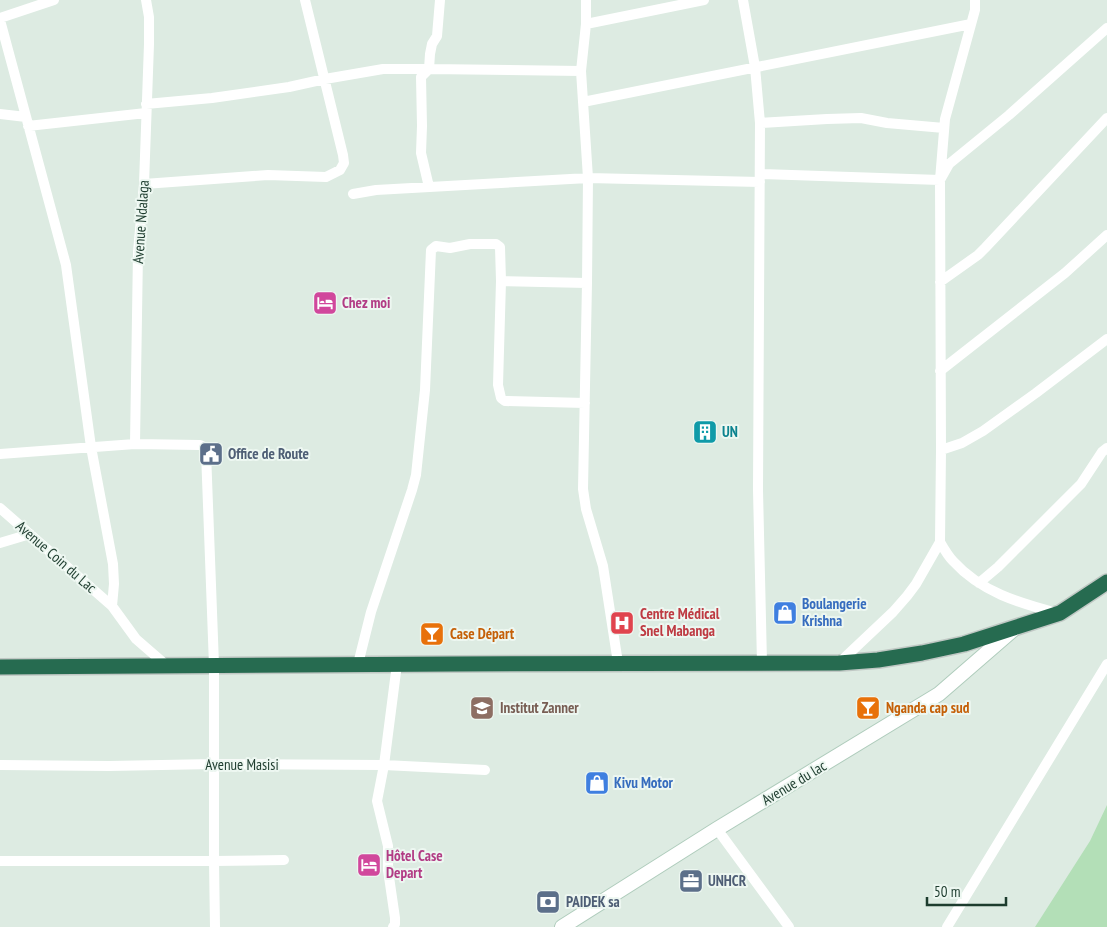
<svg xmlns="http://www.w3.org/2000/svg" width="1107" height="927" font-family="'PT Sans Narrow',sans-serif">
	<rect width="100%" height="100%" fill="#ddebe2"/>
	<path fill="#b3dfb7" d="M1107 805V927H1035L1090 841Z"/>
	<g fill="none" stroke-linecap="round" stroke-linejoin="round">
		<defs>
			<path id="secondary" d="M562 927 717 829 939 694 1015 628"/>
			<path id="highway" d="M0 667 454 664 839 663 878 660 922 653 964 644 1060 613 1107 582"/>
		</defs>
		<use href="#secondary" stroke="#afccbc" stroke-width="16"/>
		<use href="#highway" stroke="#c0c8c4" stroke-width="18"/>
		<path stroke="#fff" stroke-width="10" d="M586 0V24L581 71 588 178 587 283 583 489 586 509 603 566 618 663
			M743 0 755 67 760 123 758 490 762 663
			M0 18 54 0
			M0 20 66 265 91 447 113 564 114 584 112 606
			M586 24 704 0
			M583 102 971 24
			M146 104 212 98 289 87 325 79 383 69H429L581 71
			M0 114 26 117
			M760 123 827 119 861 118 887 123 944 128
			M28 126 146 113
			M760 174 940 180 949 164 1009 115 1107 28
			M144 184 268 175 326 177 340 170 344 163 343 155 305 0
			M429 187 421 153 422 126 421 77 429 69 430 54 432 44 437 36 440 0
			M353 194 376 190 588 178 760 182
			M501 281 587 283
			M940 282 978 255 985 248 1107 118
			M940 371 1065 273 1107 235
			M135 444 138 252 144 184 149 44V17L146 0
			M941 450 962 443 983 431 1036 393 1107 339
			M0 454 135 444 200 445 204 447 206 452 214 665V861L215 927
			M0 508 112 606 136 639 166 665
			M940 542C944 549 948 556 953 561 981 592 1019 603 1057 613
			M0 543 30 534
			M979 583 998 567 1081 484 1102 452 1107 448
			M839 663 893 612 907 596 916 584 940 542 941 450 940 180 945 119 975 10V0
			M358 664 371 612 412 490 416 475 425 390 431 250 436 246 450 248 470 244H496L500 247 501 281 498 385 501 398 505 401 585 403
			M0 765 109 766 214 764 384 765 485 770
			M717 829 789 927
			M0 861H214L284 860
			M393 927 395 924V918L388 870V846L377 801 384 765 397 664
			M947 927 1107 664"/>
		<use href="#secondary" stroke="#fff" stroke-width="14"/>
		<use href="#highway" stroke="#266b50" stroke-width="15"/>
	</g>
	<defs>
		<symbol id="hotel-square" viewBox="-11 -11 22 22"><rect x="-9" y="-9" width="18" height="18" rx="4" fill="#d1479c" stroke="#edf7f1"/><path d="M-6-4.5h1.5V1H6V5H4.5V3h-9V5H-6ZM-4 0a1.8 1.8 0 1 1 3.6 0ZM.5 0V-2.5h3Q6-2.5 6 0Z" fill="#fff"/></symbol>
		<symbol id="building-square" viewBox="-11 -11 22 22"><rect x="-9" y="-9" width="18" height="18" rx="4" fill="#0f9aa8" stroke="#edf7f1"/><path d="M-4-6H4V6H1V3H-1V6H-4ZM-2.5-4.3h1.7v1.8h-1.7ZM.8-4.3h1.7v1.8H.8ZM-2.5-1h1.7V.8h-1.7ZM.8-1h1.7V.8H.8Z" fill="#fff"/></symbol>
		<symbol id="civic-square" viewBox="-11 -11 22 22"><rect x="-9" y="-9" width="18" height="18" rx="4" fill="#5c6f8a" stroke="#edf7f1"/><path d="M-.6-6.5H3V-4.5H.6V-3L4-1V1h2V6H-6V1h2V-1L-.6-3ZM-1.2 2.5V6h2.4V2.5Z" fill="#fff"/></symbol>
		<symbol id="shop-square" viewBox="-11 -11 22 22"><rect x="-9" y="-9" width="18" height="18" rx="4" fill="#3f7fe0" stroke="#edf7f1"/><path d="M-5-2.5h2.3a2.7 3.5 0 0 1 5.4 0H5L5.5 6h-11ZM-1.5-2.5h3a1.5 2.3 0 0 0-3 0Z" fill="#fff"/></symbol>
		<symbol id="hospital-square" viewBox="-11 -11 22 22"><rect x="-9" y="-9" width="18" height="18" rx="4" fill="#e0444e" stroke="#edf7f1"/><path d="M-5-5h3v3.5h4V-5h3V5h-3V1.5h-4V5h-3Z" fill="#fff"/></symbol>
		<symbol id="bar-square" viewBox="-11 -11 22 22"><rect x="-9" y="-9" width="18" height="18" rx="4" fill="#e8710a" stroke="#edf7f1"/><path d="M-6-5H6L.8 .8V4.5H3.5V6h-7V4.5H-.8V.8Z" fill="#fff"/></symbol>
		<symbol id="school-square" viewBox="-11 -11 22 22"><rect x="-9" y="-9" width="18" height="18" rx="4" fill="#8d6e63" stroke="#edf7f1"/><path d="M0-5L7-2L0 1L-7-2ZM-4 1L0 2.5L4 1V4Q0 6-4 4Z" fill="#fff"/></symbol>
		<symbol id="office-square" viewBox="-11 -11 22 22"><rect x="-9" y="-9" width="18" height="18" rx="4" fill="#5c6f8a" stroke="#edf7f1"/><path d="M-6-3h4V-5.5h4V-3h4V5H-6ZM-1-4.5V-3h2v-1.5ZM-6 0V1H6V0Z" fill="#fff"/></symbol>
		<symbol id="bank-square" viewBox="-11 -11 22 22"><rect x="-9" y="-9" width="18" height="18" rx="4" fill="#5c6f8a" stroke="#edf7f1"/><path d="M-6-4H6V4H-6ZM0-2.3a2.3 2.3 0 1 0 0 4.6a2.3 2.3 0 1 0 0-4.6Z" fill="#fff"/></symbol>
	</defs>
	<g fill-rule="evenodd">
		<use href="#hotel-square" x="311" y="289" width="28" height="28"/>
		<use href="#building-square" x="691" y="418" width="28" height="28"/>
		<use href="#civic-square" x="197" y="440" width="28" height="28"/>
		<use href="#shop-square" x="771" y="599" width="28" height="28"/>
		<use href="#hospital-square" x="608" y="609" width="28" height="28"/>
		<use href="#bar-square" x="418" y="620" width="28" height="28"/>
		<use href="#school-square" x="468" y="694" width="28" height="28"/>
		<use href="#bar-square" x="854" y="694" width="28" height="28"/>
		<use href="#shop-square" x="583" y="769" width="28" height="28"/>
		<use href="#hotel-square" x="355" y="851" width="28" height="28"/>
		<use href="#office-square" x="677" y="867" width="28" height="28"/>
		<use href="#bank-square" x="534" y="888" width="28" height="28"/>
	</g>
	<g text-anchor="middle" stroke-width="4" stroke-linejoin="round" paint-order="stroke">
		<g font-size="15" fill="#1d3c2e" stroke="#edf7f1">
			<text transform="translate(141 222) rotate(-86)" y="5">Avenue Ndalaga</text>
			<text transform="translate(56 557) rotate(41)" y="5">Avenue Coin du Lac</text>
			<text x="242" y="770">Avenue Masisi</text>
			<text transform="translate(794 783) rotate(-31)" y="5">Avenue du lac</text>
		</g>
		<g font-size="15" font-weight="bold" fill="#b23c85" stroke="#edf7f1" text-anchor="start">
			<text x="342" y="308">Chez moi</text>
			<text x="386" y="861">Hôtel Case<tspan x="386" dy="17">Depart</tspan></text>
		</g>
		<g font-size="15" font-weight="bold" fill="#0d838f" stroke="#edf7f1" text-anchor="start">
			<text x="722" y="437">UN</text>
		</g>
		<g font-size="15" font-weight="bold" fill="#4e5e75" stroke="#edf7f1" text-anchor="start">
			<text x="228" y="459">Office de Route</text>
			<text x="708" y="886">UNHCR</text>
			<text x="566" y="907">PAIDEK sa</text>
		</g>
		<g font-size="15" font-weight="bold" fill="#366cbe" stroke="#edf7f1" text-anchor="start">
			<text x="802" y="609">Boulangerie<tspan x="802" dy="17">Krishna</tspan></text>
			<text x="614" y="788">Kivu Motor</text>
		</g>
		<g font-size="15" font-weight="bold" fill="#be3a42" stroke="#edf7f1" text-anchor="start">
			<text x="640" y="619">Centre Médical<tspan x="640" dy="17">Snel Mabanga</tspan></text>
		</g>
		<g font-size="15" font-weight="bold" fill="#c56008" stroke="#edf7f1" text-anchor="start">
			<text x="450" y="639">Case Départ</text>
			<text x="886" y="713">Nganda cap sud</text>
		</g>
		<g font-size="15" font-weight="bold" fill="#785e54" stroke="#edf7f1" text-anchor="start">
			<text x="500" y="713">Institut Zanner</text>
		</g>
	</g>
	<path d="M927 897v8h79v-8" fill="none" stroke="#1d3c2e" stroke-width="2.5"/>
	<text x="934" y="897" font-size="15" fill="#1d3c2e" stroke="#edf7f1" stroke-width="4" paint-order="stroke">50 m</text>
</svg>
